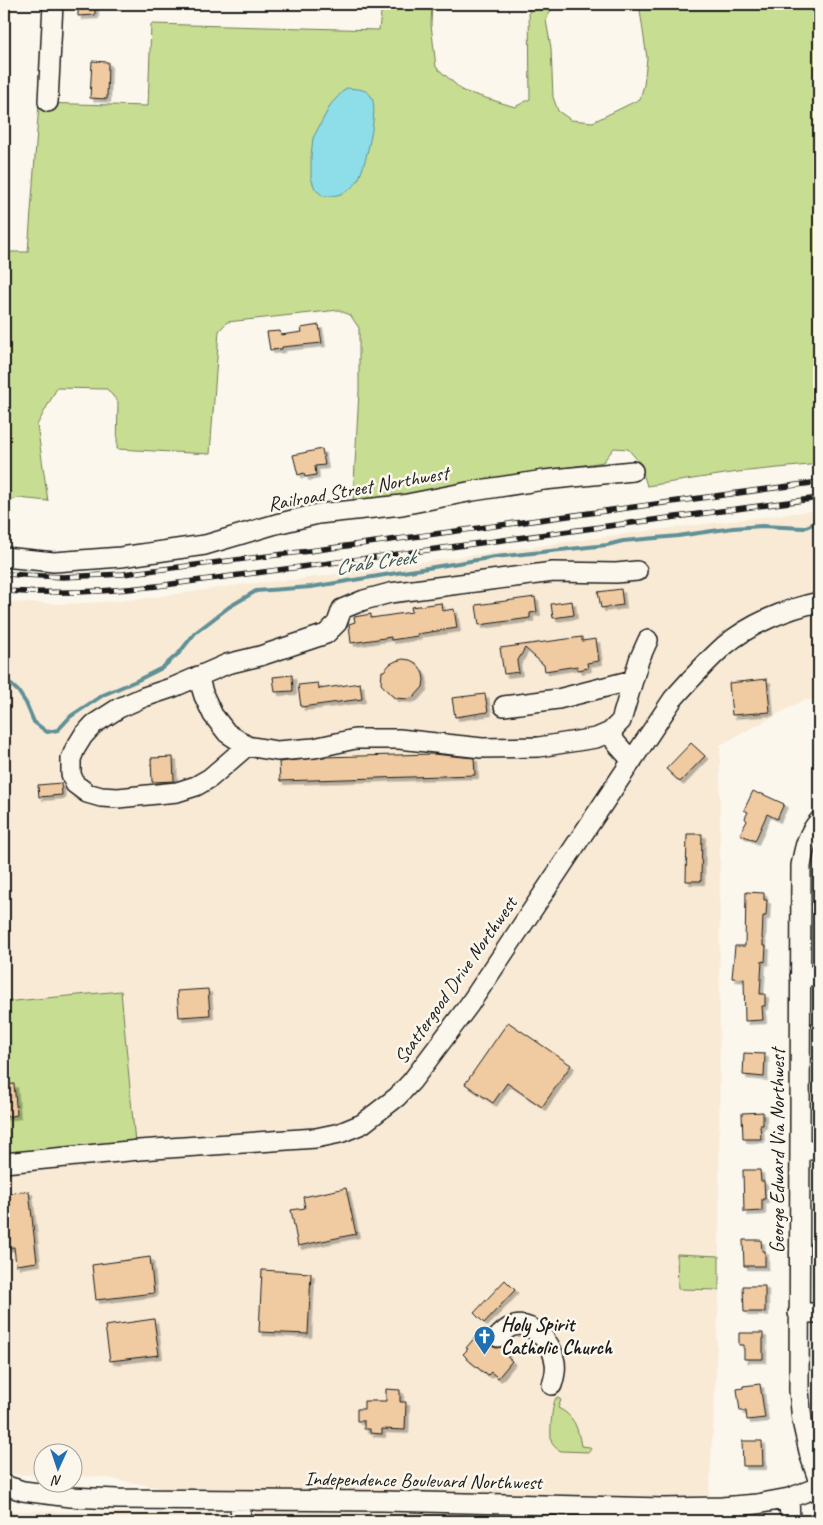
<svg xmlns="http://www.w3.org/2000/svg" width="823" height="1525" font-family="Caveat,sans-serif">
	<defs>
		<filter id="shadow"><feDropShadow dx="3.5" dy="3.5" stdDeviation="0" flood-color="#0004"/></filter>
	</defs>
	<rect width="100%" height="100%" fill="#fbf7ec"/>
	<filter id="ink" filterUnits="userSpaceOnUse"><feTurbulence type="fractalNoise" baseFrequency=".02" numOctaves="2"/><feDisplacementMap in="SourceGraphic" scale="10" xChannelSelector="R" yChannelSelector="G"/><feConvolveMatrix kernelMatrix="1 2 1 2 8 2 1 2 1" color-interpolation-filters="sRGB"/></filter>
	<g filter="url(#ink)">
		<path fill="#f8ead5" d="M819 510V700H804L720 745 719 1290 715 1392 709 1498 420 1492 178 1491 102 1477 73 1476 72 1452H42V1475L4 1474V1170L135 1143 121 991 4 1002V602L63 604 106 602 149 598 246 584 301 579 639 532Z
			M350 1510 710 1517V1521H4V1511L164 1513Z"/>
		<path fill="#c7dd92" stroke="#727c57" d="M382 4H432L431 24 436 67 463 91 515 107 530 99 529 4H554L546 20 551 48 553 97 558 111 571 120 593 122 640 99 644 85 647 58 639 4H816L817 14H819V464L738 472 647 486 640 463 628 449 614 448 603 462C520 474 437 493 353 501L359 391V328L351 316 339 310 227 322 219 331 210 454 117 449 118 402 107 389 57 388 37 425 48 501 18 498 4 503V252H28L39 103 148 106 151 24 379 30Z
			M121 991 135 1143 58 1148 4 1154V1002Z
			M677 1254 719 1256V1290L678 1289Z
			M556 1398H558L561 1400 558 1408C575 1416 578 1429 581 1446L590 1447 591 1448 589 1452 561 1451C557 1449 554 1447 552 1443 549 1435 552 1404 556 1398Z"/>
		<path fill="#8ddee9" stroke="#609097" d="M346 88C355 89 366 88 371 96 380 108 365 169 357 182 348 193 337 197 323 196L315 189 311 178V156L313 138 331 104Z"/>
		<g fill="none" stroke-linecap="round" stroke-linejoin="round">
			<path stroke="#609097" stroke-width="4" d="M4 680 8 682 18 691 26 703 34 722 47 732 58 730 71 716 103 695 136 681 162 668 179 653 195 633 229 607 256 591 311 587 495 557 607 545 623 541 678 536 733 528 762 526 804 528 819 521"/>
		</g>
		<path fill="#f0caa0" stroke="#1c1c1c" filter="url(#shadow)" d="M78 4H95V15L78 16Z
			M92 61 108 62 107 99 90 98Z
			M319 325 322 343 282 347V349L270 350 267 332 280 331 281 335 302 332 301 328Z
			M322 449 325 465 315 466 316 475 305 477 304 473 298 475 293 455Z
			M621 589 623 605 601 608 598 592Z
			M535 597 537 612 530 613V618L479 625 476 605Z
			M572 601 574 615 553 618 551 604Z
			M441 603 442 611 454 609 457 628 417 634 418 636 391 640V637L351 643 349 624 355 622 354 617 371 614V618L412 612 411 607Z
			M582 637V641L596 639 599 661 587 663 588 668 578 670 577 666 545 671 544 665 525 648 517 662 519 672 504 674 500 648Z
			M403 659 410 660 416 663 420 668 423 674 424 680 423 687 414 697 408 699 395 698 390 694 381 684 382 671H384L390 664 396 661Z
			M292 675 293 691 275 692 273 677Z
			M767 679 770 712 732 715 729 683Z
			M318 683 319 689 360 683 362 699 301 707 298 685Z
			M485 694 488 712 455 717 452 698Z
			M691 743 705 756 680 782 666 769Z
			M433 754 474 758 475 775 280 781 279 762 323 757Z
			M173 757 174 781 152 782 151 758Z
			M61 783 62 795 39 797 38 785Z
			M753 791 759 794 760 793 784 804 777 819 767 814 755 841 740 834 747 821 745 818 748 812 744 810Z
			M687 834H702L701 881H686Z
			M746 892 764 893V900H767L766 916H763L762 939H763V946H766L765 962 762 961 760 994H765V1006H762L763 1020 745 1021 744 979 732 978 735 946H745Z
			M208 989 210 1015 179 1017 177 991Z
			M508 1022 571 1065 542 1107 507 1083 493 1103 465 1084Z
			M744 1053 765 1054 764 1077 743 1075Z
			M14 1084 17 1115 4 1117V1085Z
			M763 1112V1125H760L761 1139H743L742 1113Z
			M743 1170H760L761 1181H764L765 1199H762V1211L744 1212Z
			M346 1188 356 1234 298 1246 291 1210 305 1208 303 1197Z
			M29 1191 37 1262 16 1265 14 1247 4 1248V1194Z
			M743 1240H761L762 1251H765V1266H744Z
			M150 1257 154 1293 96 1300 92 1265Z
			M262 1270 311 1273 308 1334 259 1332Z
			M505 1280 515 1290 484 1323 474 1313Z
			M743 1286H765V1312H744Z
			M154 1319 159 1355 110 1361 105 1326Z
			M482 1329 487 1333V1339L490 1345 496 1348 503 1347 508 1352 505 1355 512 1361 498 1378 491 1372 488 1375 485 1372 484 1373 466 1358V1357L463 1354 468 1349 466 1348Z
			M739 1333H763V1359H744V1345H739Z
			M760 1384 765 1418 747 1420 746 1411H740L737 1389 743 1388V1386Z
			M386 1389 400 1390V1402H406L405 1430 382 1429V1434L370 1433V1429H364V1421H357V1409H364V1401H386Z
			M742 1441H762L763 1466H743Z"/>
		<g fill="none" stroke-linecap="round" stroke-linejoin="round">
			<defs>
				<path id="minor" d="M48 102 53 4
					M4 557 54 562 121 557 205 545 276 524 318 514 402 505 473 491 544 480 633 471
					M198 676 204 696 213 715 227 733 247 746 277 751 314 748 355 739H399L482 748 539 747 596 738 610 732
					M504 706 558 699 633 680
					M247 746 210 778 196 786 177 792 118 798 101 797 87 793 75 784 71 774V759L75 749 83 736 94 724 119 708 144 697 174 687 227 664 260 656 326 634 337 623 342 609 364 600 390 593 553 572 616 573 637 571
					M632 761 616 743 610 732 621 721 639 660 648 640
					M819 821C807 834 804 849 801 866L799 1390 802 1421 810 1456 819 1482
					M800 976H819
					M800 1150H819
					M4 1163 139 1150 316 1138 340 1133 362 1124 397 1097 412 1081 469 1005 673 699C689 681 706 662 724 646 750 624 786 609 819 602
					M798 1313H819
					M498 1337C503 1332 508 1327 514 1326 532 1321 551 1342 554 1358 557 1367 555 1376 552 1385
					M4 1485 23 1491 70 1497 117 1499 383 1501 664 1508 722 1507 757 1504 789 1498 819 1487
					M789 1498 790 1521
					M240 1521 241 1501"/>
			</defs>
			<use href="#minor" stroke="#1c1c1c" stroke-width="22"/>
			<use href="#minor" stroke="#fbf7ec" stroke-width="19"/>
			<defs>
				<path id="rail" d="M4 574 63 577 123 574 309 551 819 482
					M4 591C55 594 106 592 157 586L819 498"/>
			</defs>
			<use href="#rail" stroke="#1c1c1c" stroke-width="5.5"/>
			<use href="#rail" stroke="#fbf7ec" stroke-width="4" stroke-dasharray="11" stroke-linecap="butt"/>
		</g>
	</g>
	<defs>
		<symbol id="church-pin" viewBox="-11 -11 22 30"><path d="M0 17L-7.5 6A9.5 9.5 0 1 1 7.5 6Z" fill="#1f6fb2" stroke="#fbf7ec"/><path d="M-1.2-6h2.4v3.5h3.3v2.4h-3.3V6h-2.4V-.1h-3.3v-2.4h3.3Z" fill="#fff"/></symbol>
	</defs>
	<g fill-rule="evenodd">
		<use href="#church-pin" x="472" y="1324" width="25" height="34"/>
	</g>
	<g text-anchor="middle" stroke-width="5" stroke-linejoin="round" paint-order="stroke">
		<g font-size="20" fill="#1c1c1c" stroke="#fbf7ec">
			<text transform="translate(358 488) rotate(-10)" y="7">Railroad Street Northwest</text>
			<text transform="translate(455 980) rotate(-55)" y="7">Scattergood Drive Northwest</text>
			<text transform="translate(777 1151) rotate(-90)" y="7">George Edward Via Northwest</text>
			<text transform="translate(423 1480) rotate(1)" y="7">Independence Boulevard Northwest</text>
		</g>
		<g font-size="20" font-weight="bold" fill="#1c1c1c" stroke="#fbf7ec" text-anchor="start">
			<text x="501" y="1331">Holy Spirit<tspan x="501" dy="23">Catholic Church</tspan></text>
		</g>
		<g font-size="21" font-style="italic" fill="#3e565a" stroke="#fbf7ec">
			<text transform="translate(375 562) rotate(-8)" y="7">Crab Creek</text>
		</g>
	</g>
	<rect width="823" height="1525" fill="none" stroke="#fbf7ec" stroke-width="20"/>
	<rect x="10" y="10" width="803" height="1505" fill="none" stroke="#1c1c1c" stroke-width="2" filter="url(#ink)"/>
	<g transform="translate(58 1468) rotate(183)"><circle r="24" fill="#fbf7ec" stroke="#a29f99"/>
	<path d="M0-4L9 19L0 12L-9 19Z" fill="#1f6fb2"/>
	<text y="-8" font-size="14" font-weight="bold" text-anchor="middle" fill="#1c1c1c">N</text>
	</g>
</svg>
